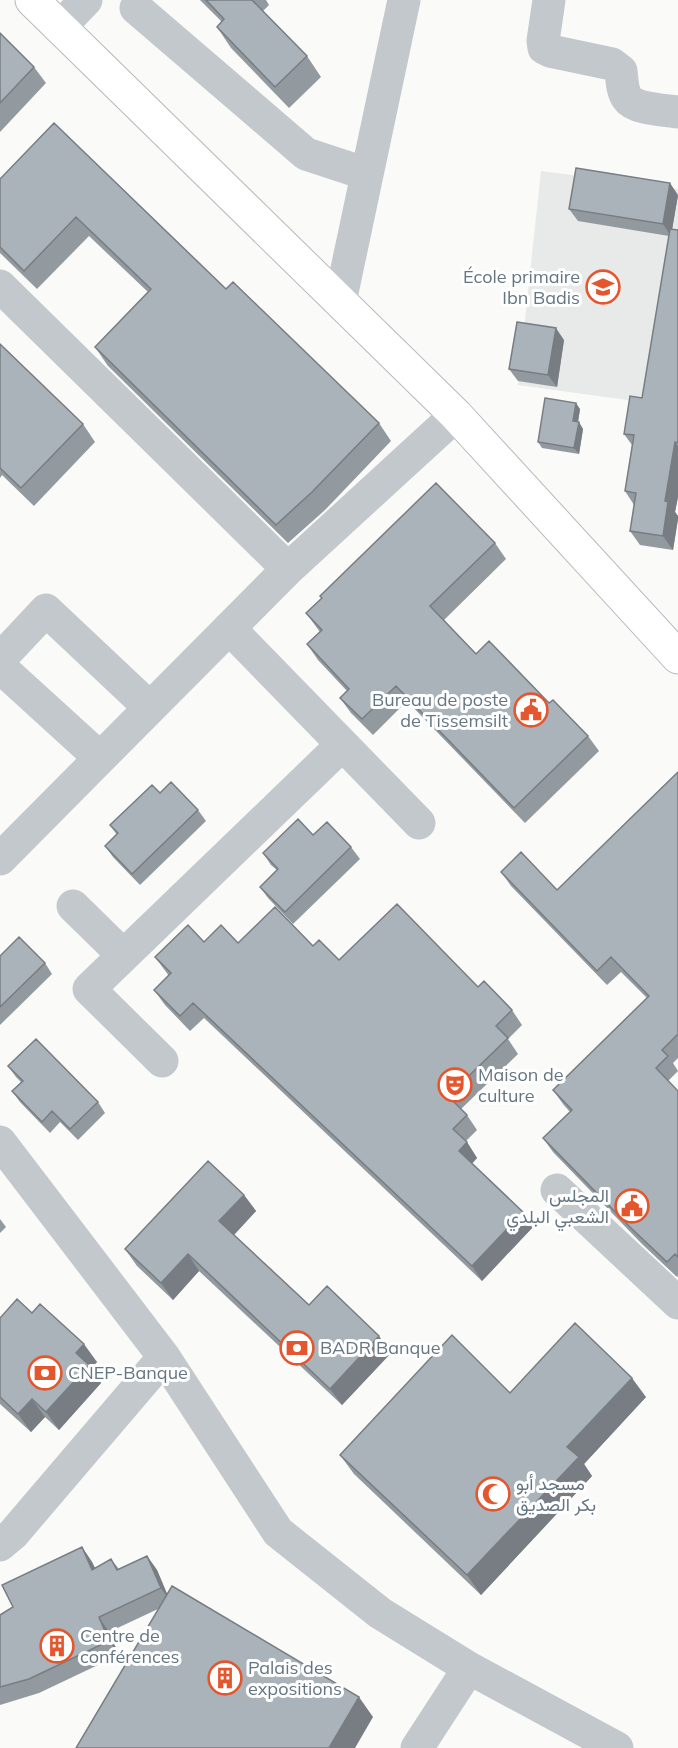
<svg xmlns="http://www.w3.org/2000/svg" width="678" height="1748" font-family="Mulish,Vazirmatn,sans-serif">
	<rect width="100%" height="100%" fill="#fafaf8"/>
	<path fill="#e8e9e9" d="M541 171 678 189V407L518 385Z"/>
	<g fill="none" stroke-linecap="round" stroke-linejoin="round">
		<defs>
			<path id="major" d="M32 0 456 415 678 657"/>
		</defs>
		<use href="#major" stroke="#b5babe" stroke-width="35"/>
		<path stroke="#c3c8cc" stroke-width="33" d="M549 0 543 41 544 48 550 51 612 64 621 71C622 79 622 92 628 99 635 109 666 110 678 112
			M136 8 306 154 367 174
			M59 28 86 0
			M0 286 288 569
			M340 302 404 0
			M229 628 419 823
			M0 659 46 610 150 708
			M0 667 100 758
			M0 859 288 569 456 415
			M73 906 123 955
			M162 1061 89 989 342 745
			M0 1142 164 1357 278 1532 380 1613 469 1668 617 1748
			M557 1190 678 1303
			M0 1545 13 1534 164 1357
			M417 1748 469 1668"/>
		<use href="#major" stroke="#fff" stroke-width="33"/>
	</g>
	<path fill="#929a9f" d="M200 0H266L269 5 263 11 307 56 321 77 289 108 231 48 217 27 222 22Z
		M0 33 34 67 46 83 0 132Z
		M0 179 226 289 379 423 391 441 325 510 288 543 108 366 95 347 148 292 89 236 37 289 0 253Z
		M678 195 672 229 678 230V497L675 512 678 516V519L673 550 640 545 630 531 634 505 625 491 632 445 624 434 642 398 669 236 578 221 569 209Z
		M564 340 557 387 518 381 509 369Z
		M0 344 83 424 95 442 34 506 2 475 0 478Z
		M580 409 578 422 583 429 579 454 542 448 538 442Z
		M495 543 506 559 444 620 476 654 549 703 588 736 599 751 525 823 407 701 373 735 351 713 340 698 347 691 318 660 307 644 320 632 306 613Z
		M678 772V1058L673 1063 678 1071 668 1081 678 1091V1276L677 1277 642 1244 553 1152 543 1138 570 1112 563 1104 553 1090 647 998 621 972 607 985 511 886 501 872 557 890Z
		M160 793 198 810 206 821 140 885 113 857 105 846 117 835 110 825Z
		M351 847 360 859 293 924 268 898 260 887 277 870 271 865 263 853Z
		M204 942 313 946 339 960 478 987 512 1010 522 1025 508 1039 518 1054 461 1109 467 1115 477 1130 466 1141 477 1158 472 1164 533 1227 482 1281 204 1018 190 1031 165 1005 154 990 169 976 155 957Z
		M0 956 45 963 52 974 0 1025Z
		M8 1066 98 1102 105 1113 78 1140 60 1122 50 1133 20 1102 12 1091 21 1082 16 1077Z
		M244 1195 256 1211 234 1235 309 1305 391 1353 342 1405 199 1271 173 1300 137 1266 125 1249Z
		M0 1219 6 1227 0 1233Z
		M32 1313 97 1362 91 1368 101 1383 59 1430 45 1417 31 1432 0 1404V1318Z
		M510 1393 646 1397 584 1464 592 1476 481 1595 354 1474 340 1455Z
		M82 1547 92 1562 95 1568 111 1559 119 1569 147 1556 157 1570 167 1594 373 1717 158 1609 109 1632 119 1655 39 1693 0 1705V1615L13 1607Z"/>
	<path fill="#777d82" d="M670 183 678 195 671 236 663 224Z
		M556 328 564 340 557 387 548 375Z
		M576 403 580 409 577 428 573 421Z
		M579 422 583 429 579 454 574 448Z
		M675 442 678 446V497L675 512 678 516V519L673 550 663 536 665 501Z
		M467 1142 477 1158 469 1166 459 1151Z
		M244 1195 256 1211 231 1238 219 1221Z
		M523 1212 533 1227 482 1281 472 1266Z
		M188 1254 199 1271 173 1300 161 1283Z
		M379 1336 391 1353 342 1405 330 1389Z
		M84 1344 97 1362 91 1368 101 1383 59 1430 46 1412 76 1353Z
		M632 1378 646 1397 584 1464 592 1476 481 1595 467 1575 567 1447Z
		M32 1399 45 1417 31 1432 18 1414Z
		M82 1547 92 1562 103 1584 92 1570Z
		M147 1556 157 1570 171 1603 161 1588Z
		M99 1617 109 1632 119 1655 109 1641Z
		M359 1697 373 1717 355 1748H329Z"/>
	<path fill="#aab3b9" stroke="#777d82" stroke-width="1.5" d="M206 0H252L307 56 275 87 217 27 224 19Z
		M0 33 34 67 0 103Z
		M54 123 226 289 233 282 379 423 312 492 276 525 95 347 151 289 76 217 24 271 0 247V179Z
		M576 168 670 183 663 224 569 209Z
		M670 229 678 230V443L675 442 665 501 668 502 663 536 630 531 636 493 625 491 634 435 624 434 630 396 642 398Z
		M517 322 556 328 548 375 509 369Z
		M0 344 83 424 21 488 0 468Z
		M545 398 576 403 573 421 579 422 574 448 538 442Z
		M436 483 495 543 430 606 476 654 489 641 549 703 553 700 588 736 514 808 396 686 362 719 340 698 349 689 307 644 322 630 306 613 322 598 320 596Z
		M678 772V1034L662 1050 668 1056 656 1068 678 1091V1257L675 1254 667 1262 632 1229 543 1138 572 1110 553 1090 649 996 611 957 597 971 501 872 521 852 557 890Z
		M171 782 198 810 132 874 105 846 118 833 110 825 152 785 160 793Z
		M298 819 313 835 327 822 351 847 285 912 260 887 278 869 263 853Z
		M397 904 478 987 484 981 512 1010 496 1026 508 1038 448 1096 467 1115 453 1129 467 1142 459 1151 523 1212 472 1266 193 1003 180 1016 154 990 171 973 155 957 188 925 204 942 221 925 238 943 275 907 313 946 319 940 339 960Z
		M19 937 45 963 0 1007V956Z
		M36 1039 98 1102 70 1129 52 1111 42 1122 12 1091 23 1081 8 1066Z
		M208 1161 244 1195 219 1221 309 1305 327 1286 379 1336 330 1389 188 1254 161 1283 125 1249Z
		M17 1299 32 1313 40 1304 84 1344 76 1353 89 1365 46 1412 32 1399 18 1414 0 1397V1318Z
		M575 1323 632 1378 567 1447 579 1457 467 1575 340 1455 452 1335 510 1393Z
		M82 1547 92 1570 111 1559 117 1570 147 1556 161 1588 99 1617 109 1641 29 1679 0 1687V1615L13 1607 2 1585Z
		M172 1586 359 1697 329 1748H76Z"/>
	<defs>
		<symbol id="school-ring" viewBox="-11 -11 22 22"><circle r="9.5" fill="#fff" stroke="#e4572e" stroke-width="1.5"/><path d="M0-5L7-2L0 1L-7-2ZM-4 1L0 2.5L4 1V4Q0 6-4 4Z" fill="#e4572e"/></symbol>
		<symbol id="civic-ring" viewBox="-11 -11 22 22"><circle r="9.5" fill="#fff" stroke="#e4572e" stroke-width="1.5"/><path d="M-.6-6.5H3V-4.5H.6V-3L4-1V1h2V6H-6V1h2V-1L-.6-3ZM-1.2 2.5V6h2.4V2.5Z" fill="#e4572e"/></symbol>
		<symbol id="theatre-ring" viewBox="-11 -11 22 22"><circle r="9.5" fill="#fff" stroke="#e4572e" stroke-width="1.5"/><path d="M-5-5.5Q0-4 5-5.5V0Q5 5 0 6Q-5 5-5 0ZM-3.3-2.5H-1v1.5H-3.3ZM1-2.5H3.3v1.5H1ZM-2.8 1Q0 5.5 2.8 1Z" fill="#e4572e"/></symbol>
		<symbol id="bank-ring" viewBox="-11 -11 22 22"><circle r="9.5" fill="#fff" stroke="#e4572e" stroke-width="1.5"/><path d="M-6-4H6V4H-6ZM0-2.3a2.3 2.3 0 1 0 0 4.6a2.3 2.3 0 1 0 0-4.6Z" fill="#e4572e"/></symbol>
		<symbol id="mosque-ring" viewBox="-11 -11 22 22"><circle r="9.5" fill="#fff" stroke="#e4572e" stroke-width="1.5"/><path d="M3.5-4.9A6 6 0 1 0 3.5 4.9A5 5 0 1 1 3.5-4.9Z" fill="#e4572e"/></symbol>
		<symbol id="building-ring" viewBox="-11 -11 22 22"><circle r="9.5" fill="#fff" stroke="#e4572e" stroke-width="1.5"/><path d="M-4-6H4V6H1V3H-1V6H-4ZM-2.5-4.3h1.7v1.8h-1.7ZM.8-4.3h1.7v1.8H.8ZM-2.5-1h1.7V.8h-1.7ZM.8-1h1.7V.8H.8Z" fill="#e4572e"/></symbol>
	</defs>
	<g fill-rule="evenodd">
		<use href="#school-ring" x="584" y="268" width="38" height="38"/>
		<use href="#civic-ring" x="512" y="691" width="38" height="38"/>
		<use href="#theatre-ring" x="436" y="1066" width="38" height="38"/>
		<use href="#civic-ring" x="613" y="1187" width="38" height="38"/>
		<use href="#bank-ring" x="278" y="1329" width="38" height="38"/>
		<use href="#bank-ring" x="26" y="1354" width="38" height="38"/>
		<use href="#mosque-ring" x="474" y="1475" width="38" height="38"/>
		<use href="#building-ring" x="38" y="1627" width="38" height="38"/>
		<use href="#building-ring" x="206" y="1659" width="38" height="38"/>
	</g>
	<g text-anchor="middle" stroke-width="6" stroke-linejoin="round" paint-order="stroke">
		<g font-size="18" fill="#657683" stroke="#fff" text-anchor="start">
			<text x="580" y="283" text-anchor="end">École primaire<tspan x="580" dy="21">Ibn Badis</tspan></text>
			<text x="508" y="706" text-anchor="end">Bureau de poste<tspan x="508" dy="21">de Tissemsilt</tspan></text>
			<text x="478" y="1081">Maison de<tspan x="478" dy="21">culture</tspan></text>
			<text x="609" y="1202" text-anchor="end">المجلس<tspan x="609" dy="21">الشعبي البلدي</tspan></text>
			<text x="320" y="1354">BADR Banque</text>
			<text x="68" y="1379">CNEP-Banque</text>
			<text x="516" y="1490">مسجد أبو<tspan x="516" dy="21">بكر الصديق</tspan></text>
			<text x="80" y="1642">Centre de<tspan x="80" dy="21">conférences</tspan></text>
			<text x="248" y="1674">Palais des<tspan x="248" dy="21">expositions</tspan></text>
		</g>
	</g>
</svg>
